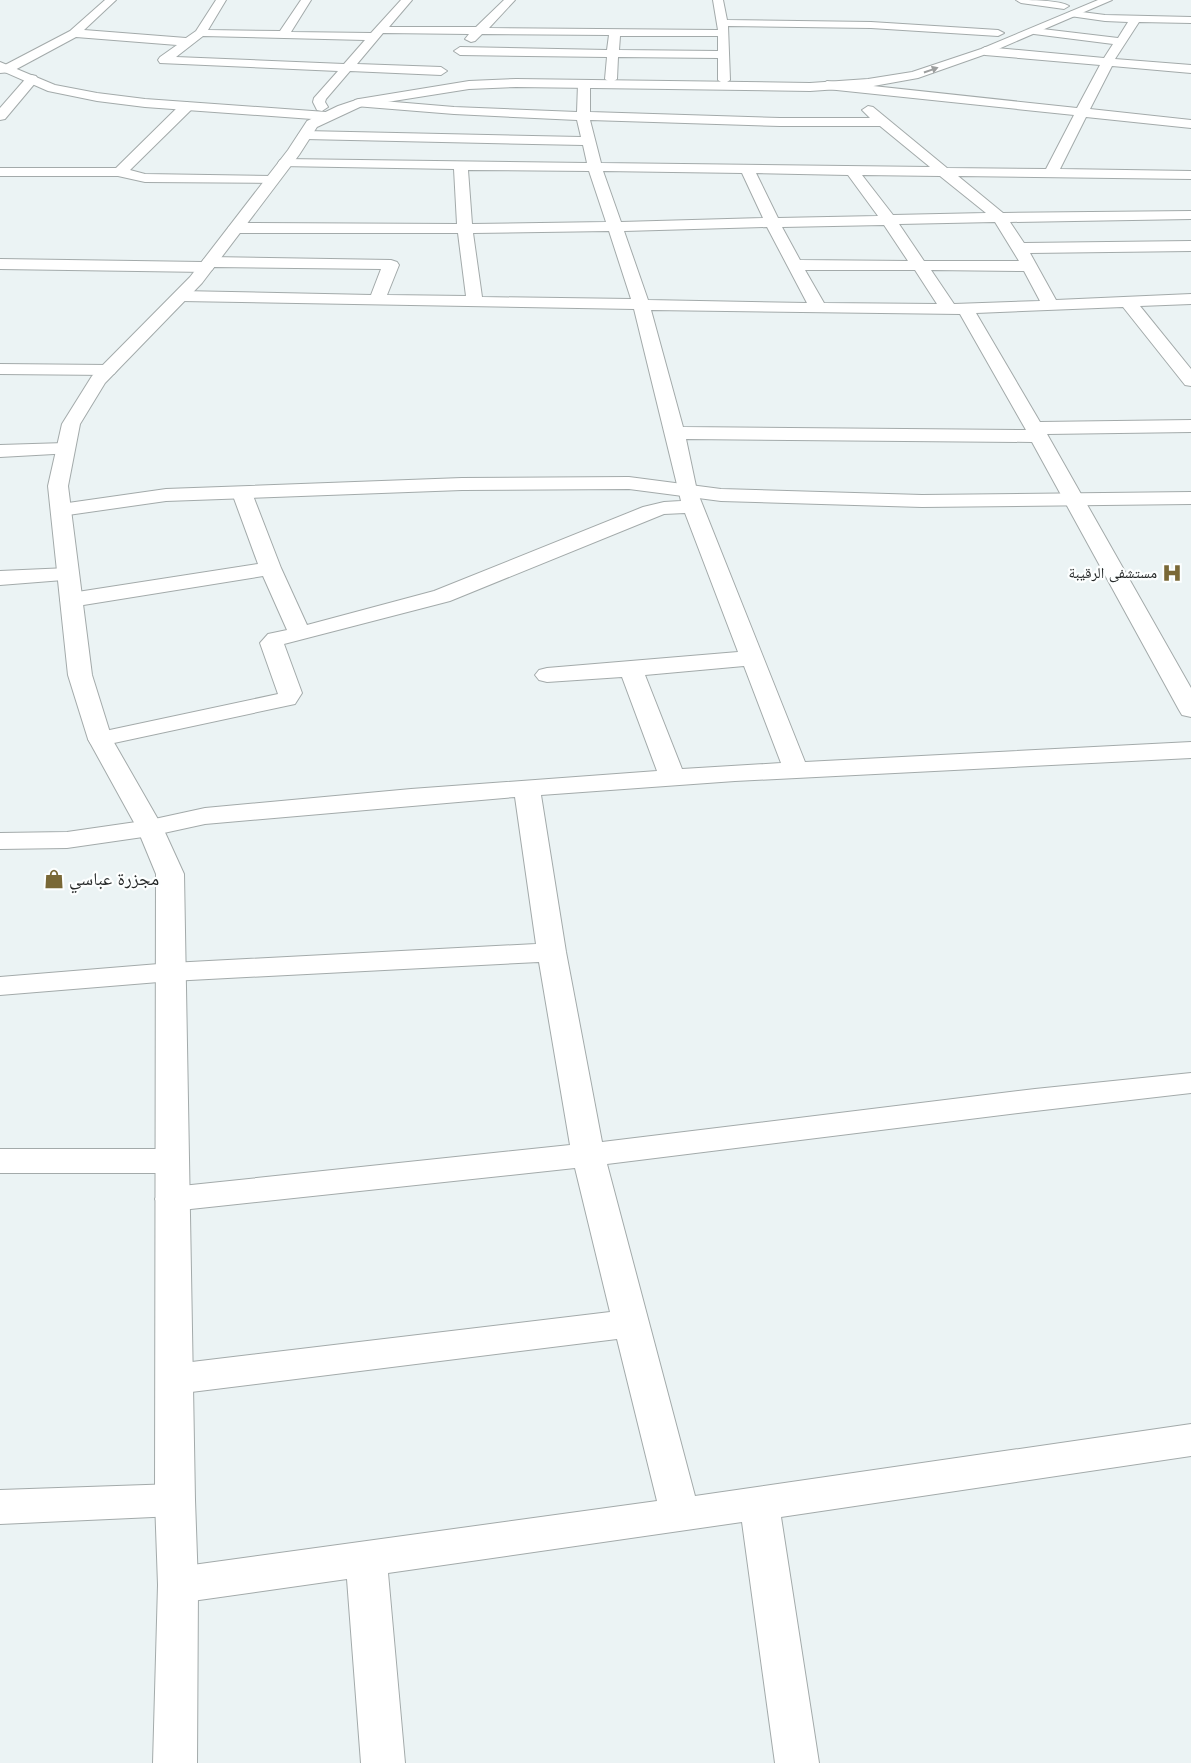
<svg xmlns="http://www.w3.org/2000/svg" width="1191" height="1763" font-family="Jost,'Noto Naskh Arabic',sans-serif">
	<rect width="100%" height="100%" fill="#ebf3f4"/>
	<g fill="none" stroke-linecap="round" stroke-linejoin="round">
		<defs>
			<path id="minor" d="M105 0H116L84 30 186 38 196 31 216 0H226L208 30 280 31 301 0H311L291 32 371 33 401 0H412L389 27H476L504 0H515L489 28 718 30 713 0H723L727 20 871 22 998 30 1004 33 998 36 871 28 728 26 730 80 724 84 718 80V58L618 57 617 79 611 83 605 79 607 57 460 55 454 51 460 47 607 50 609 35 482 34 475 41 471 42 465 39 469 34 383 33 357 64 441 67 447 71 441 75 350 71 326 99 325 102 328 107 322 111 317 110 313 102 314 98 338 71 160 63 158 60 160 57 177 45 76 37 11 72 0 73V65H5L70 31ZM203 36 365 40 344 64 176 57ZM620 36H718V51L619 50Z
				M1016 0C1029 0 1060 0 1069 6L1064 9 1021 3Z
				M1074 11 1105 15 1191 17V23L1139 22 1115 59 1191 65V73L1112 66 1090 109 1191 120V128L1086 117 1060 169 1191 171V179L958 176 1003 213 1191 211V219L1010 222 1024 243 1191 241V251L1030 253 1056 300 1191 294V304L1140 306 1191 369V386L1185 385 1123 307 976 313 1040 422 1191 420V432L1047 434 1191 688V717L1182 715 1179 710 1032 442 686 439 697 491 805 762 1191 742V758L735 781 541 795 566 952 602 1142 1035 1089 1191 1073V1093L1035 1111 607 1164 695 1496 1191 1424V1456L781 1517 819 1763H775L742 1522 388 1573 405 1763H361L347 1579 178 1603 164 1598 158 1585 164 1572 178 1567 657 1501 617 1339 175 1394 162 1389 157 1379 162 1369 175 1364 610 1312 575 1168 172 1211 160 1207 155 1199 160 1191 172 1187 570 1145 539 962 171 981 0 995V977L171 963 536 944 515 797 205 824 150 836 67 848 0 849V833L67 832 150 820 205 808 411 789 657 771 622 677 547 682 539 680 535 675 539 670 547 668 738 652 685 513 664 514 450 601 284 644 302 693 295 704 100 746 91 744 88 739 91 734 278 694 260 643 268 634 287 630 263 576 71 607 63 605 60 600 63 595 71 593 258 564 232 493 235 489 242 487 249 489 252 493 281 568 307 625 434 591 643 507 664 502 681 501 634 309 181 301 175 299 173 296 175 293 181 291 371 295 381 269 214 267 212 270 206 272 0 269V259L202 262 204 259 210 257 391 260 397 262 399 265 387 295 466 296 458 233H236L231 231 228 228 231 225 236 223 457 224 454 169 280 166 278 163 280 160 285 159 587 163 583 145 305 139 298 135 305 131 581 137 577 120 454 114 355 106 353 103 355 100 359 99 454 107 577 112 578 84 584 80 590 84V112L780 118H870L862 110 868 106 873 107 947 168 1046 169 1074 115 827 89 821 85 827 81 1077 108 1100 65 985 55 979 51 985 47 1104 58 1113 44 1034 34 1028 31 1034 28 1118 38 1128 22 1105 21 1070 16 1068 14 1070 12ZM590 120 780 126H880L930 167 601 163ZM468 170 589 171 606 222 472 224ZM603 171 742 173 763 218 621 222ZM756 173 848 175 878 216 778 218ZM862 175 940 176 986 213 893 215ZM995 222 1019 261H924L899 224ZM884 225 908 261 800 260 782 227ZM767 227 807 303 648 300 624 231ZM609 231 631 299 482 297 473 233ZM805 270H915L937 304 824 303ZM931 270 1024 271 1040 301 954 304ZM651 310 960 314 1026 430 683 427ZM744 666 781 763 682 769 645 675Z
				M32 75 36 76 38 79 36 82 5 119 0 120V108L28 76Z
				M187 102 193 106 192 109 130 170 145 174 272 176 277 177 279 180 277 183 145 182 118 176H0V168H116L182 103Z
				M0 364 108 365 114 366 117 370 114 374 108 375 0 374Z
				M65 443 72 445 75 449 72 453 0 457V445Z
				M68 568 76 569 79 574 76 579 0 585V571Z
				M0 1149H172L184 1153 188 1161 184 1169 172 1173H0Z
				M175 1484 189 1488 195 1500 189 1512 175 1516 0 1524V1490Z"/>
			<path id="tertiary" d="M0 62 55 85 97 93 145 99 326 112 332 116 326 120 145 107 97 101 48 91 0 70Z
				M629 477 721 489 922 495 1191 492V504L922 507 721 501 629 489 462 490 166 501 61 516 54 514 51 510 54 506 61 504 166 489 462 478Z"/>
			<path id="secondary" d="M1098 0H1112L989 53 918 78 868 87 810 91 516 87 469 89 362 106 317 127 299 155 202 283 105 383 80 424 68 486 92 675 112 739 163 828 184 874 195 1500 198 1585 197 1763H153L158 1585 155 1500 156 874 137 828 88 739 68 675 48 486 62 424 92 376 190 277 288 150 307 121 338 106 359 99 469 81 516 79 810 83 868 79 912 72 981 49Z"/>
		</defs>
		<use href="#minor" stroke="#a3aaaa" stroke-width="2"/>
		<use href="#tertiary" stroke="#a3aaaa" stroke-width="2"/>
		<use href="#secondary" stroke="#a3aaaa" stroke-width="2"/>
		<use href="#minor" fill="#fff" fill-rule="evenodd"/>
		<use href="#tertiary" fill="#fff" fill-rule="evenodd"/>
		<use href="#secondary" fill="#fff" fill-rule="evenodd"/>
	</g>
	<defs><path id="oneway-solid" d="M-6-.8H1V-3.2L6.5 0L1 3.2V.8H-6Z" transform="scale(1.25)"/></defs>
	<use fill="#9d9f9f" href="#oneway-solid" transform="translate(931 70) rotate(-19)"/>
	<defs>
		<symbol id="hospital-bare" viewBox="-9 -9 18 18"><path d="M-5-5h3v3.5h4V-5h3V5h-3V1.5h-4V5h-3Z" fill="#796836" stroke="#fdffff" stroke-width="2.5" paint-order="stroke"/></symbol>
		<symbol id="shop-bare" viewBox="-9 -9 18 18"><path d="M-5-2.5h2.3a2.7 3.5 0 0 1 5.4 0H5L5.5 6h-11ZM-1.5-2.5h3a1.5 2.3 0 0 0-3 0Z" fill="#796836" stroke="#fdffff" stroke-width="2.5" paint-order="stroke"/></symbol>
	</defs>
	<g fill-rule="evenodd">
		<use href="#hospital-bare" x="1158" y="559" width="28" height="28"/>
		<use href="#shop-bare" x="40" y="865" width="28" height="28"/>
	</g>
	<g text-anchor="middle" stroke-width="4.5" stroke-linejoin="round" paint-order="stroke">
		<g font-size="15" fill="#262929" stroke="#fdffff" text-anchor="end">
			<text x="1157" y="578">مستشفى الرقيبة</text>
		</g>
		<g font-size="18" fill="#262929" stroke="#fdffff" text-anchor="start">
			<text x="69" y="885">مجزرة عباسي</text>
		</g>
	</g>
</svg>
